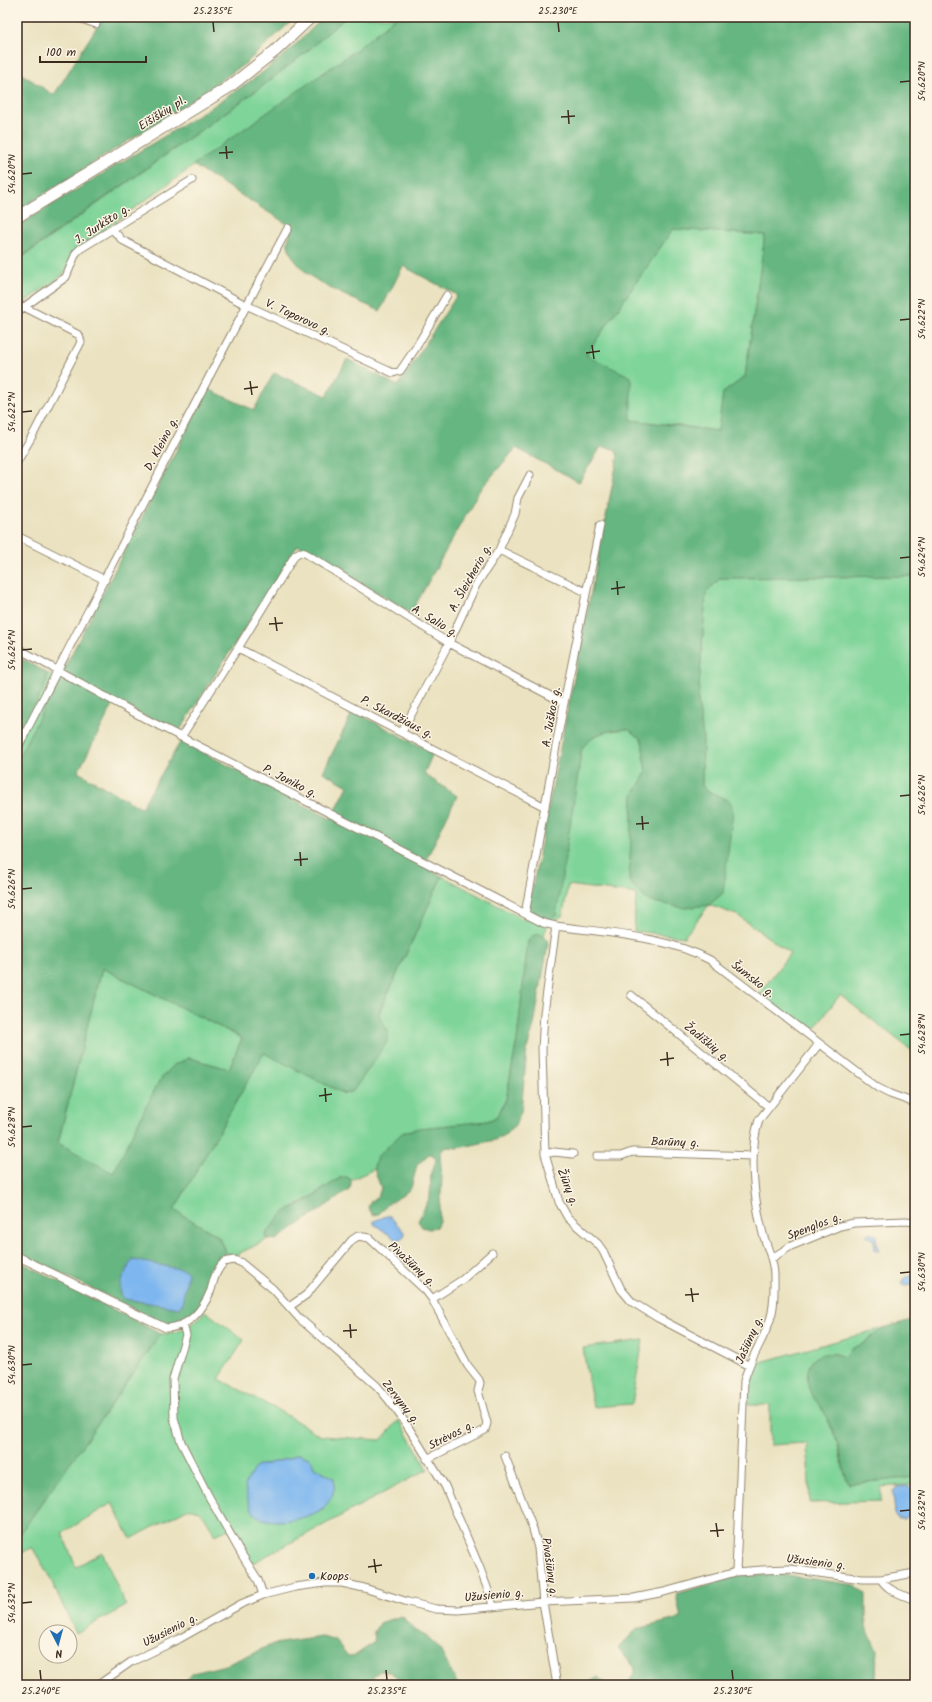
<svg xmlns="http://www.w3.org/2000/svg" width="932" height="1702" font-family="Kalam,sans-serif">
	<rect width="100%" height="100%" fill="#fcf5e5"/>
	<filter id="ink" filterUnits="userSpaceOnUse"><feTurbulence type="fractalNoise" baseFrequency=".025" numOctaves="2"/><feDisplacementMap in="SourceGraphic" scale="8" xChannelSelector="R" yChannelSelector="G"/><feConvolveMatrix kernelMatrix="1 2 1 2 8 2 1 2 1" color-interpolation-filters="sRGB"/></filter>
	<filter id="wash" filterUnits="userSpaceOnUse"><feTurbulence type="fractalNoise" baseFrequency=".012" numOctaves="4" result="noise"/><feDisplacementMap in="SourceGraphic" scale="16" xChannelSelector="R" yChannelSelector="G"/><feGaussianBlur stdDeviation="0.9" result="paint"/><feColorMatrix in="noise" values="0 0 0 0 0 0 0 0 0 0 0 0 0 0 0 0 0 1.4 0 .05"/><feComposite in="paint" operator="in"/></filter>
	<g filter="url(#wash)">
		<rect width="100%" height="100%" fill="#eae2c0"/>
		<path fill="#7ed499" stroke="#5c7f5c" fill-rule="evenodd" d="M346 17H396L356 50 77 249 64 274 17 308V261L260 88 306 52Z
			M673 229 765 235 745 377 723 393 718 431 631 420 586 355Z
			M915 576V1053L840 995 811 1032 760 993 790 953 737 915 709 905 684 937 634 931 636 894 568 885 563 915 555 921H549L544 935 538 934 528 941 517 1040 506 1099 501 1109 496 1117 488 1121 411 1130 402 1133 375 1162 374 1169 351 1180 347 1177 340 1178 300 1204 291 1208 279 1218 276 1223 267 1232 266 1236 268 1239 236 1255 226 1253 218 1236 174 1210 264 1052 344 1094 388 1030 379 1020V1013L442 876 525 920 530 910 549 919 582 748C597 731 606 731 628 729L642 740 646 773 633 796 629 881 648 901 730 801 708 791 702 786 703 737 698 701 706 593 720 578Z
			M47 673 59 679 17 760V739L47 682Z
			M102 968 242 1038 229 1069 189 1058 174 1065 159 1081 113 1174 58 1143Z
			M205 1311 244 1340 219 1379 278 1410 321 1436 381 1440 399 1420 428 1469 251 1564 231 1528 215 1535C208 1523 203 1507 187 1509L131 1539 112 1503 62 1533 76 1567 102 1552 126 1606 76 1633 48 1574 32 1547 17 1556V1538L161 1334C181 1333 193 1326 205 1311ZM298 1454 311 1459 314 1467 329 1475 323 1509 299 1518 258 1466 290 1458Z
			M883 1328 863 1344 851 1348 846 1358 834 1353 812 1395C823 1409 832 1425 837 1442 841 1456 842 1471 849 1484L915 1477V1484L881 1487V1501L810 1503 807 1443 770 1445V1405H748L751 1374 754 1364Z
			M643 1340 632 1404 593 1407 583 1348Z"/>
		<path fill="#66b681" stroke="#507050" fill-rule="evenodd" d="M103 17H296L246 63 180 108 17 211V71L54 95Z
			M324 17H346L306 52 260 88 17 260V226L204 112 258 76 289 51Z
			M396 17H915V576L720 578 706 593 698 701 703 737 702 786 708 791 730 801 733 811 723 893 709 905 685 908 648 901 629 881 633 795 646 773 642 740 628 729C606 731 597 731 582 748L556 916 549 919 530 910 529 905 618 456 615 449 601 447 579 482 516 448 479 491 411 613 298 545 178 733 115 701 78 772 141 808 181 741 331 819 348 786 323 772 353 711 433 753 424 774 457 796 423 866 442 876 379 1013C380 1027 391 1026 388 1041L353 1091 344 1094 264 1053 174 1210 218 1236 226 1253C223 1257 219 1261 216 1266 201 1292 202 1331 160 1322L17 1252V760L208 389 254 410 274 373 327 396 347 359 398 386 457 295 403 266 380 311C351 297 296 280 288 245 287 240 291 232 292 227L193 165 356 50ZM673 229 765 235 745 377 723 393 718 431 631 420V377L586 355ZM102 968 242 1038 229 1069 189 1058 174 1065 159 1081 113 1173 58 1143Z
			M17 656 47 673V682L17 739Z
			M538 934 544 935 547 939 548 944 534 1025 527 1049 521 1112 515 1125 505 1135 495 1140 458 1148 447 1147 442 1150 440 1154 442 1179 439 1221 436 1227 429 1229 422 1227 418 1221 430 1197 431 1172 435 1164 436 1159 432 1154H429L417 1165 411 1188 403 1195 388 1204 379 1214 373 1215 368 1208 370 1202 378 1197 381 1188 374 1169 375 1162 378 1156 402 1133 419 1128 488 1121 496 1117 501 1109 506 1099 517 1040 528 941 532 936Z
			M347 1177 351 1180V1185L349 1190 276 1240 268 1239 266 1236C266 1233 281 1215 284 1212 289 1208 296 1207 301 1204 315 1196 327 1186 340 1178Z
			M17 1260 161 1334 17 1538Z
			M915 1319V1477L849 1484C842 1470 842 1454 836 1439 832 1429 827 1418 822 1408 819 1404 815 1400 812 1396 806 1385 805 1368 814 1359 824 1350 835 1354 846 1357L851 1348 863 1344 883 1328Z
			M741 1575H787L854 1585 866 1594V1627L877 1650 876 1678 877 1685H627L635 1672V1668L618 1648 637 1629 681 1618 676 1594Z
			M402 1616 415 1630 429 1638 440 1650 458 1685H404L390 1672 380 1671 373 1676 372 1685H182L193 1673 226 1665 273 1644 322 1637 336 1641 348 1656 356 1655 373 1643 374 1632 379 1623Z
			M598 1677 607 1685H586Z"/>
		<path fill="#7eb7ef" stroke="#5c7086" d="M386 1216H390L404 1232 405 1235 398 1241 374 1224V1221Z
			M868 1233 877 1235 876 1243 879 1251H875L874 1240 866 1236Z
			M133 1260 185 1270 188 1273 182 1304 179 1308 125 1299C113 1290 127 1270 133 1260Z
			M915 1273V1285L904 1286 902 1284 904 1278Z
			M298 1454 311 1459 314 1467 334 1478C336 1489 332 1500 323 1508 311 1519 269 1527 256 1515 248 1507 247 1495 245 1484L254 1469 258 1466 290 1458Z
			M909 1486 914 1496 909 1515 905 1519H898L895 1514 893 1491 898 1487Z"/>
	</g>
	<g filter="url(#ink)">
		<g fill="none" stroke-linecap="round" stroke-linejoin="round">
			<defs>
				<path id="minor" d="M76 17 96 24
					M112 229 122 240 141 250 246 305 393 373 400 371 415 349 447 295
					M17 312 66 277 76 253 80 249 192 180
					M17 462 35 431 81 342 79 335 24 307
					M17 536 105 580
					M499 550 586 592
					M17 648 146 719 543 923 556 926C606 933 665 936 710 960L878 1088 890 1094 915 1103
					M238 648 545 807
					M402 732 449 643 476 585 499 550 515 514 518 498 530 475
					M181 737 238 648 295 555 300 552 305 553 449 643 564 703
					M17 749C107 575 195 400 288 228
					M525 914 564 703 600 525
					M556 926 544 1013 542 1049 545 1154 559 1202 568 1218 598 1244 603 1251 621 1289 632 1302 658 1318 748 1365
					M631 995 769 1107
					M545 1154 554 1152 573 1154
					M597 1156H621L632 1152 753 1156
					M17 1256 166 1328C190 1327 203 1310 211 1290 214 1279 216 1270 224 1262L234 1260 240 1262 273 1289 299 1318 377 1386 388 1399 405 1422 445 1486 479 1566 491 1598 493 1607
					M772 1258 791 1246 840 1226 854 1223 906 1221 915 1222
					M432 1299 462 1280 492 1253
					M289 1307 306 1295 352 1240 358 1236 369 1238 426 1291 432 1299 468 1366 479 1380 480 1383 478 1391 487 1423 485 1430 427 1459
					M183 1325 186 1335 173 1379 174 1418 181 1442 208 1495 242 1555 258 1580 263 1595
					M505 1456 533 1529 538 1548 543 1602 557 1685
					M736 1572 744 1381C750 1357 763 1342 770 1320 775 1306 774 1289 774 1275 774 1260 767 1248 763 1234 754 1199 748 1154 759 1120L819 1044
					M881 1579C887 1591 903 1595 915 1600
					M98 1685 131 1662 179 1639 241 1604 263 1595 295 1587 325 1583H342L364 1588 408 1602 436 1609 458 1610 543 1602 634 1598 664 1592 736 1572 762 1570 790 1569 862 1579H881L915 1573"/>
				<path id="primary" d="M17 217 229 87 275 51 311 17"/>
			</defs>
			<use href="#minor" stroke="#92866f" stroke-width="9"/>
			<use href="#primary" stroke="#92866f" stroke-width="13"/>
			<use href="#minor" stroke="#fff" stroke-width="7"/>
			<use href="#primary" stroke="#fff" stroke-width="11"/>
		</g>
	</g>
	<path fill="none" stroke="#3b2a1e" stroke-width="1.5" d="M213 22 214 32M558 22 559 32M900 82 910 81M568 110 569 124M561 117 575 116M226 146 227 159M219 153 233 152M22 174 32 173M900 320 910 319M592 345 594 359M586 353 600 351M250 381 252 395M244 389 258 387M22 412 32 411M900 558 910 557M617 581 618 595M611 589 625 587M275 617 277 631M269 624 283 623M22 650 32 649M900 796 910 795M642 816 643 830M636 824 649 823M300 852 301 866M294 860 308 859M22 889 32 888M900 1035 910 1034M667 1052 668 1066M660 1060 674 1058M325 1088 326 1102M319 1096 332 1094M22 1127 32 1126M900 1273 910 1272M691 1288 693 1302M685 1295 699 1294M350 1324 351 1338M343 1331 357 1330M22 1365 32 1364M900 1511 910 1510M716 1523 718 1537M710 1531 724 1530M374 1559 376 1573M368 1567 382 1565M22 1603 32 1602M40 1670 41 1680M386 1670 387 1680M732 1670 733 1680"/>
	<circle fill="#1f6fb2" stroke="#fcf5e5" stroke-width="1.5" cx="312" cy="1576" r="4"/>
	<g text-anchor="middle" stroke-width="3" stroke-linejoin="round" paint-order="stroke">
		<g font-size="12" fill="#3b2a1e" stroke="#fcf5e5">
			<text transform="translate(162 113) rotate(-32)" y="4">Eišiškių pl.</text>
			<text transform="translate(102 224) rotate(-33)" y="4">J. Jurkšto g.</text>
			<text transform="translate(298 317) rotate(25)" y="4">V. Toporovo g.</text>
			<text transform="translate(161 444) rotate(-62)" y="4">D. Kleino g.</text>
			<text transform="translate(470 578) rotate(-61)" y="4">A. Šleicherio g.</text>
			<text transform="translate(435 621) rotate(31)" y="4">A. Salio g.</text>
			<text transform="translate(397 717) rotate(27)" y="4">P. Skardžiaus g.</text>
			<text transform="translate(551 717) rotate(-80)" y="4">A. Juškos g.</text>
			<text transform="translate(290 781) rotate(27)" y="4">P. Joniko g.</text>
			<text transform="translate(753 979) rotate(38)" y="4">Šumsko g.</text>
			<text transform="translate(707 1042) rotate(39)" y="4">Žadiškių g.</text>
			<text transform="translate(675 1142) rotate(2)" y="4">Barūnų g.</text>
			<text transform="translate(568 1187) rotate(69)" y="4">Žiūrų g.</text>
			<text transform="translate(814 1226) rotate(-21)" y="4">Spenglos g.</text>
			<text transform="translate(412 1264) rotate(43)" y="4">Pivašiūnų g.</text>
			<text transform="translate(749 1340) rotate(-66)" y="4">Jašiūnų g.</text>
			<text transform="translate(401 1402) rotate(52)" y="4">Zervynų g.</text>
			<text transform="translate(451 1435) rotate(-27)" y="4">Strėvos g.</text>
			<text transform="translate(816 1562) rotate(7)" y="4">Užusienio g.</text>
			<text transform="translate(550 1567) rotate(82)" y="4">Pivašiūnų g.</text>
			<text transform="translate(494 1595) rotate(-5)" y="4">Užusienio g.</text>
			<text transform="translate(170 1630) rotate(-27)" y="4">Užusienio g.</text>
		</g>
		<g font-size="12" fill="#3b2a1e" stroke="#fcf5e5" text-anchor="start">
			<text x="320" y="1580">Koops</text>
		</g>
	</g>
	<rect width="932" height="1702" fill="none" stroke="#fcf5e5" stroke-width="44"/>
	<g transform="translate(58 1644) rotate(174)"><circle r="19" fill="#fcf5e5" stroke="#afa495"/>
	<path d="M0-3L7 15L0 10L-7 15Z" fill="#1f6fb2"/>
	<text y="-6" font-size="11" font-weight="bold" text-anchor="middle" fill="#3b2a1e">N</text>
	</g>
	<path d="M40 56v6h106v-6" fill="none" stroke="#3b2a1e" stroke-width="2"/>
	<text x="46" y="56" font-size="12" fill="#3b2a1e" stroke="#fcf5e5" stroke-width="3" paint-order="stroke">100 m</text>
	<rect x="22" y="22" width="888" height="1658" fill="none" stroke="#3b2a1e" stroke-width="1.5"/>
	<g font-size="10" text-anchor="middle" fill="#3b2a1e">
		<text x="213" y="14">25.235°E</text>
		<text x="558" y="14">25.230°E</text>
		<text transform="translate(921 81) rotate(-90)" y="4">54.620°N</text>
		<text transform="translate(11 174) rotate(-90)" y="4">54.620°N</text>
		<text transform="translate(921 319) rotate(-90)" y="4">54.622°N</text>
		<text transform="translate(11 412) rotate(-90)" y="4">54.622°N</text>
		<text transform="translate(921 557) rotate(-90)" y="4">54.624°N</text>
		<text transform="translate(11 650) rotate(-90)" y="4">54.624°N</text>
		<text transform="translate(921 795) rotate(-90)" y="4">54.626°N</text>
		<text transform="translate(11 889) rotate(-90)" y="4">54.626°N</text>
		<text transform="translate(921 1034) rotate(-90)" y="4">54.628°N</text>
		<text transform="translate(11 1127) rotate(-90)" y="4">54.628°N</text>
		<text transform="translate(921 1272) rotate(-90)" y="4">54.630°N</text>
		<text transform="translate(11 1365) rotate(-90)" y="4">54.630°N</text>
		<text transform="translate(921 1510) rotate(-90)" y="4">54.632°N</text>
		<text transform="translate(11 1603) rotate(-90)" y="4">54.632°N</text>
		<text x="41" y="1694">25.240°E</text>
		<text x="387" y="1694">25.235°E</text>
		<text x="733" y="1694">25.230°E</text>
	</g>
</svg>
